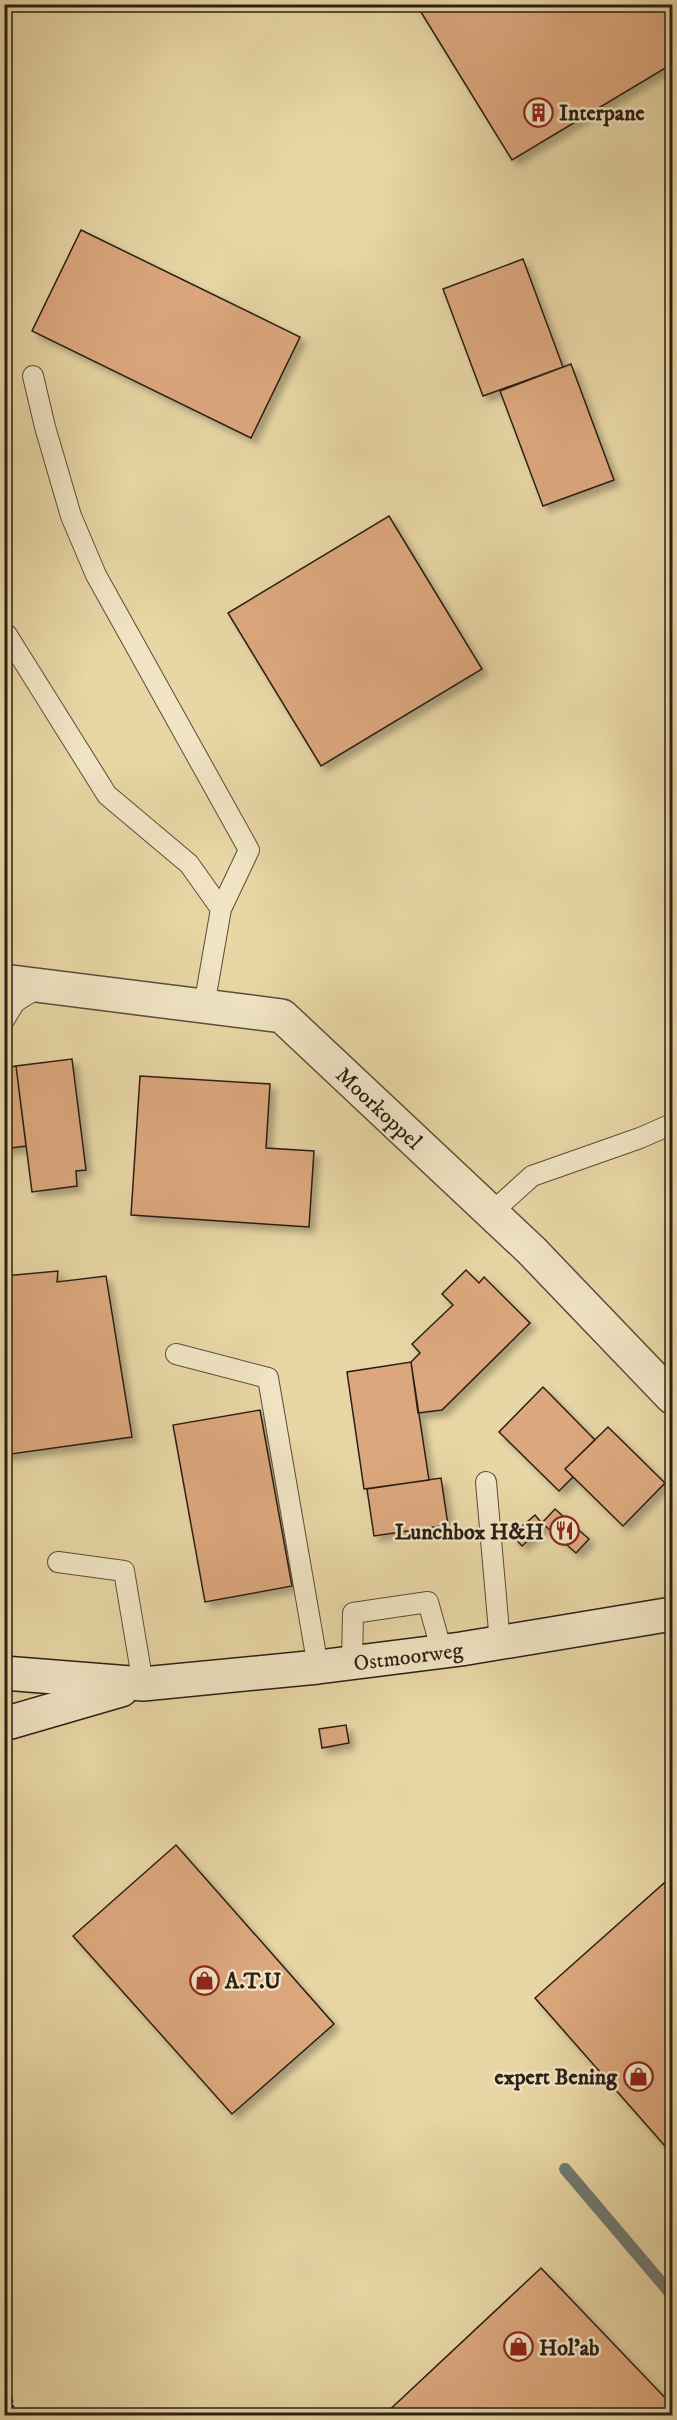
<svg xmlns="http://www.w3.org/2000/svg" width="677" height="2420" font-family="'IM FELL DW Pica',serif">
	<defs>
		<filter id="shadow"><feDropShadow dx="5.5" dy="5.5" stdDeviation="3" flood-color="#0004"/></filter>
	</defs>
	<rect width="100%" height="100%" fill="#e8d6a5"/>
	<filter id="stains"><feTurbulence type="fractalNoise" baseFrequency=".00333" numOctaves="4"/><feColorMatrix values="0 0 0 0 .2 0 0 0 0 .09 0 0 0 0 .02 0 0 0 .5 -.17"/></filter>
	<radialGradient id="worn" r=".72"><stop offset=".6" stop-color="#630" stop-opacity="0"/><stop offset="1" stop-color="#630" stop-opacity=".3"/></radialGradient>
	<g fill="none" stroke-linecap="round" stroke-linejoin="round">
		<path stroke="#6f7a73" stroke-width="12" d="M565 2169 672 2295"/>
	</g>
	<path fill="#dca77d" stroke="#2b1f14" stroke-width="1.5" filter="url(#shadow)" d="M416 4H672V64L512 160Z
		M81 230 300 337 251 438 32 331Z
		M523 259 563 367 483 396 443 289Z
		M571 364 614 480 543 506 500 391Z
		M389 516 482 669 321 766 228 613Z
		M72 1059 86 1170 76 1171 77 1186 32 1192 16 1066Z
		M16 1066 26 1146 4 1149V1068Z
		M140 1076 270 1084 266 1148 314 1151 309 1227 131 1215Z
		M466 1270 479 1283 484 1277 530 1323 442 1410 418 1413 411 1362 420 1353 412 1344 453 1305 442 1294Z
		M58 1271 57 1282 106 1276 132 1437 4 1455V1276Z
		M411 1362 429 1480 364 1489 347 1372Z
		M543 1387 595 1440 565 1469 573 1477 559 1491 499 1432Z
		M260 1410 292 1586 205 1602 173 1425Z
		M608 1427 665 1483 623 1526 565 1469Z
		M441 1478 448 1525 374 1536 367 1489Z
		M555 1509 589 1539 576 1553 542 1523Z
		M535 1515 544 1526 522 1546 512 1535Z
		M346 1725 349 1743 322 1748 319 1729Z
		M176 1845 334 2024 232 2114 73 1936Z
		M672 1876V2154L535 1998Z
		M541 2268 672 2405V2416H383Z"/>
	<g fill="none" stroke-linecap="round" stroke-linejoin="round">
		<defs>
			<path id="lane" d="M33 376 45 427 71 516 96 575 249 850 221 909
				M7 635 107 795 189 864 221 909 204 1006
				M4 1020 15 1002 41 986
				M491 1213 532 1176 640 1138 672 1124
				M176 1354 268 1378 318 1667
				M486 1482 500 1643
				M58 1562 124 1571 143 1684
				M352 1663 353 1613 428 1602 442 1652"/>
			<g id="street">
				<path id="s1" d="M4 981 282 1016 531 1250 672 1397"/>
			</g>
			<g id="secondary">
				<path id="s2" d="M4 1673 143 1684 318 1667 461 1649 672 1614"/>
				<path d="M4 1724 121 1690"/>
			</g>
		</defs>
		<use href="#lane" stroke="#5a4d38" stroke-width="22"/>
		<use href="#street" stroke="#5a4d38" stroke-width="36"/>
		<use href="#secondary" stroke="#2b1f14" stroke-width="36"/>
		<path stroke="#2b1f14" stroke-width="4" stroke-dasharray="4.5 3" stroke-linecap="butt" d="M4 2361 14 2416"/>
		<use href="#lane" stroke="#f0e4c4" stroke-width="20"/>
		<use href="#street" stroke="#f0e4c4" stroke-width="33"/>
		<use href="#secondary" stroke="#f0e4c4" stroke-width="33"/>
	</g>
	<defs>
		<symbol id="building-ring" viewBox="-11 -11 22 22"><circle r="9.5" fill="#f0e4c4" stroke="#8f2418" stroke-width="1.5"/><path d="M-4-6H4V6H1V3H-1V6H-4ZM-2.5-4.3h1.7v1.8h-1.7ZM.8-4.3h1.7v1.8H.8ZM-2.5-1h1.7V.8h-1.7ZM.8-1h1.7V.8H.8Z" fill="#8f2418"/></symbol>
		<symbol id="restaurant-ring" viewBox="-11 -11 22 22"><circle r="9.5" fill="#f0e4c4" stroke="#8f2418" stroke-width="1.5"/><path d="M-5-6h1v4h1v-4h1v4h1v-4h1v5L-1.5 .5V6h-2V.5L-5-1ZM5-6V6H3V1.5H1.5Q1.5-4 5-6Z" fill="#8f2418"/></symbol>
		<symbol id="shop-ring" viewBox="-11 -11 22 22"><circle r="9.5" fill="#f0e4c4" stroke="#8f2418" stroke-width="1.5"/><path d="M-5-2.5h2.3a2.7 3.5 0 0 1 5.4 0H5L5.5 6h-11ZM-1.5-2.5h3a1.5 2.3 0 0 0-3 0Z" fill="#8f2418"/></symbol>
	</defs>
	<g fill-rule="evenodd">
		<use href="#building-ring" x="522" y="96" width="33" height="33"/>
		<use href="#restaurant-ring" x="548" y="1514" width="33" height="33"/>
		<use href="#shop-ring" x="188" y="1964" width="33" height="33"/>
		<use href="#shop-ring" x="622" y="2060" width="33" height="33"/>
		<use href="#shop-ring" x="502" y="2330" width="33" height="33"/>
	</g>
	<g text-anchor="middle" stroke-width="5" stroke-linejoin="round" paint-order="stroke">
		<g font-size="22" font-weight="bold" fill="#2b1f14" stroke="#f0e4c4" text-anchor="start">
			<text x="559" y="120">Interpane</text>
			<text x="544" y="1539" text-anchor="end">Lunchbox H&amp;H</text>
			<text x="225" y="1988">A.T.U</text>
			<text x="617" y="2084" text-anchor="end">expert Bening</text>
			<text x="539" y="2355">Hol'ab</text>
		</g>
		<g font-size="22" fill="#2b1f14" stroke="#f0e4c4">
			<text dy="8" stroke="none"><textPath href="#s1" startOffset="414">Moorkoppel</textPath></text>
			<text dy="8" stroke="none"><textPath href="#s2" startOffset="406">Ostmoorweg</textPath></text>
		</g>
	</g>
	<rect width="677" height="2420" fill="none" stroke="#e8d6a5" stroke-width="24"/>
	<rect x="6" y="6" width="665" height="2408" fill="none" stroke="#2b1f14" stroke-width="3"/>
	<rect x="12" y="12" width="653" height="2396" fill="none" stroke="#2b1f14" stroke-width="1.5"/>
	<rect width="100%" height="100%" filter="url(#stains)"/>
	<rect width="100%" height="100%" fill="url(#worn)"/>
</svg>
